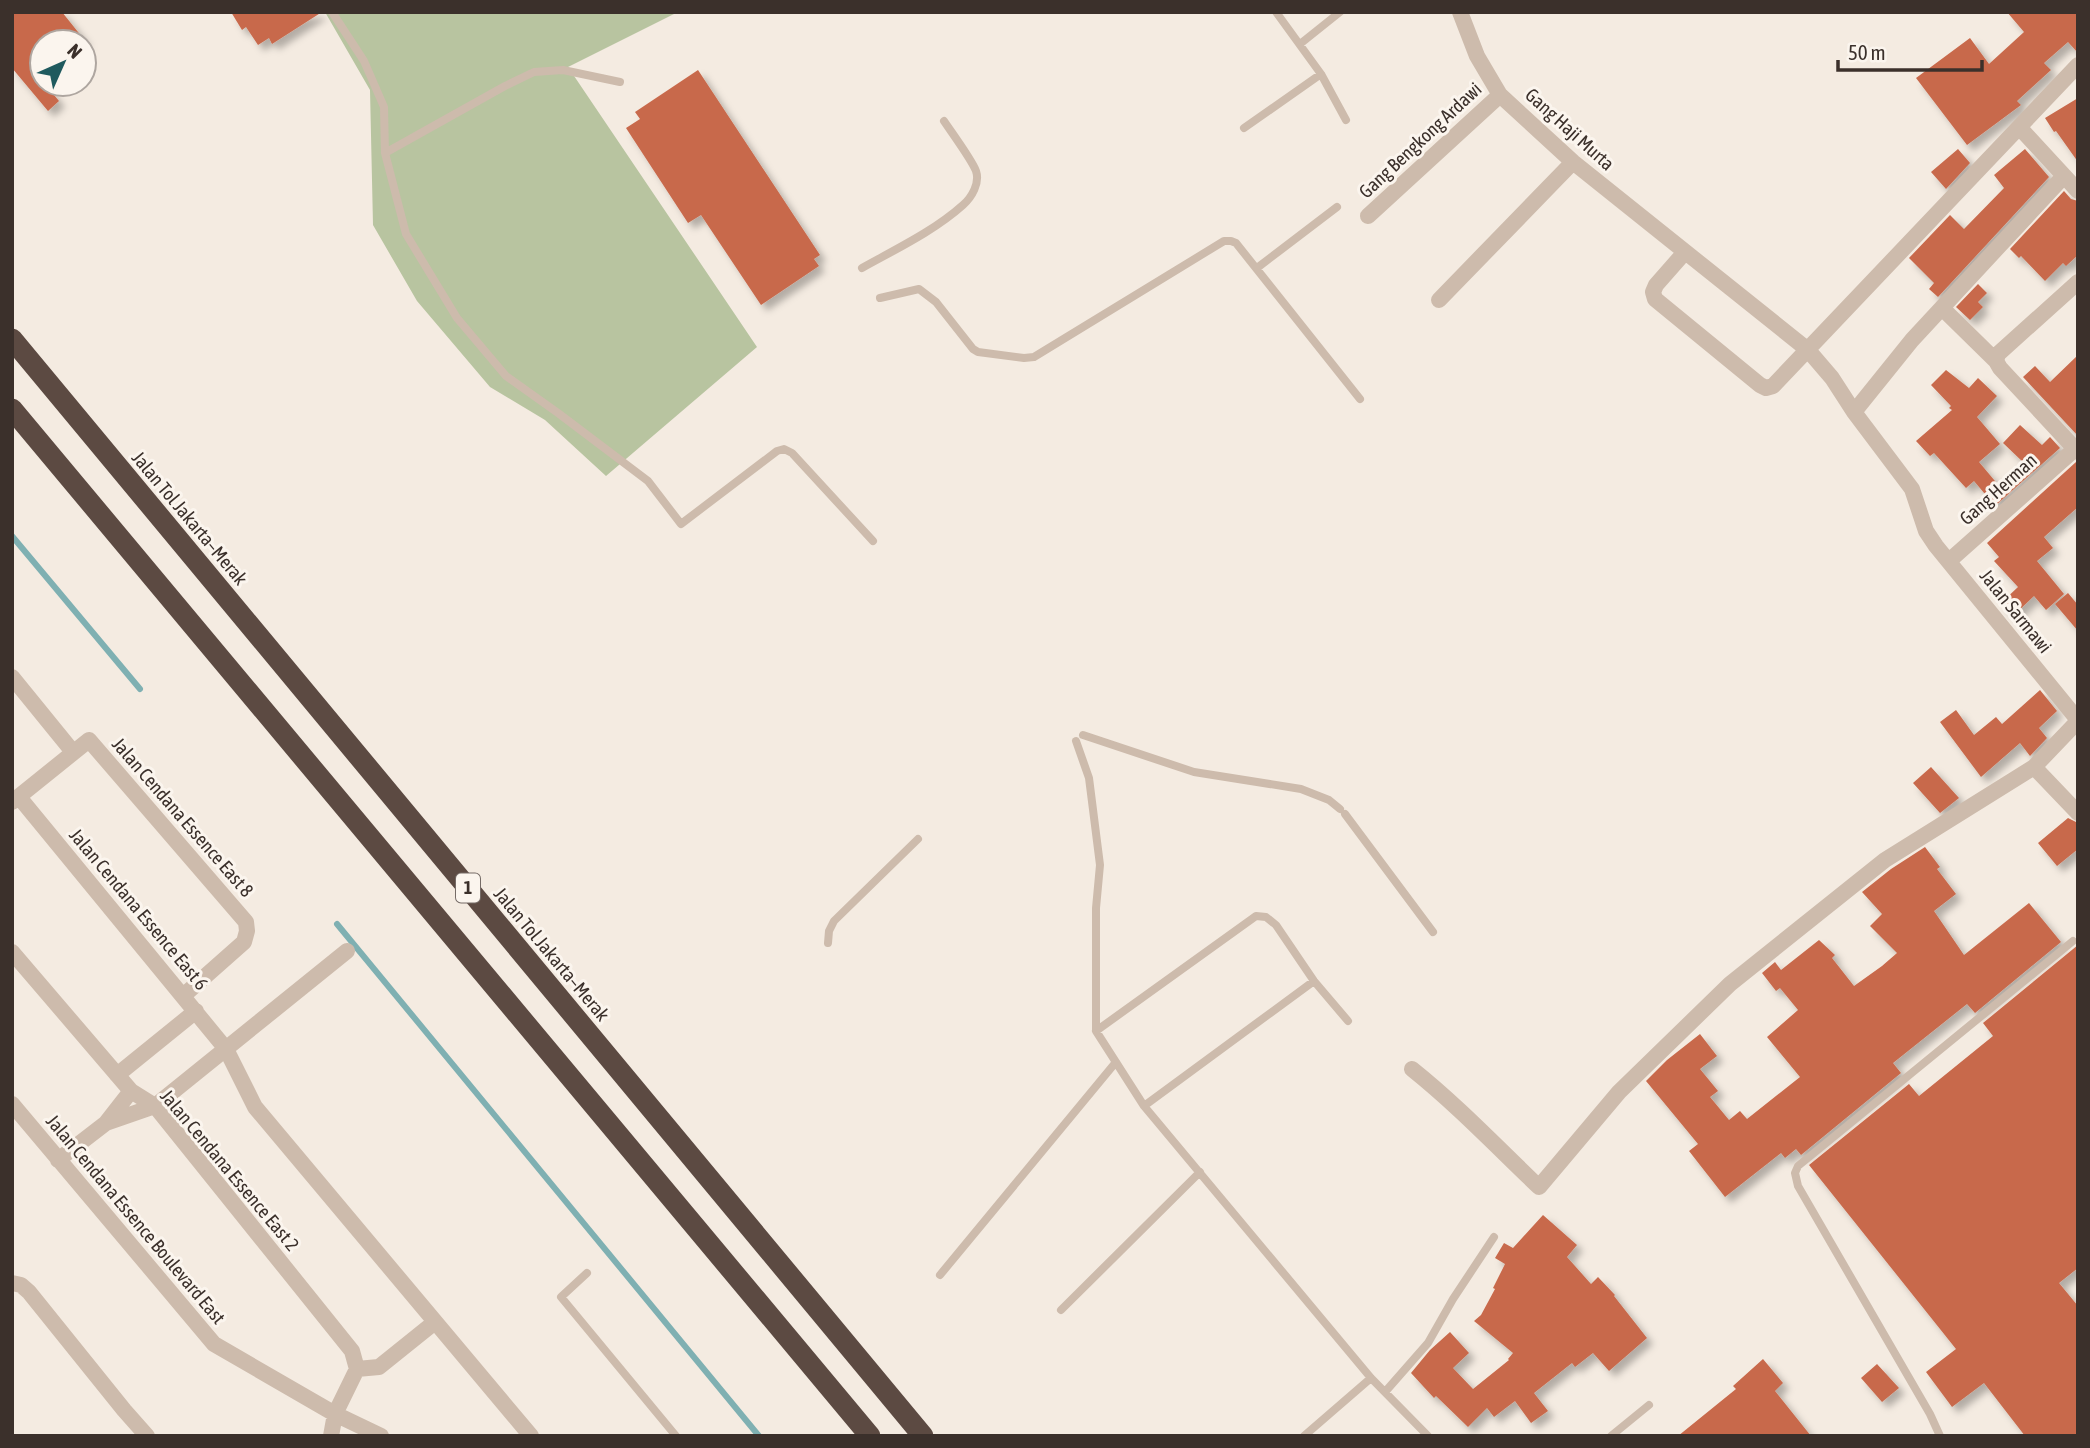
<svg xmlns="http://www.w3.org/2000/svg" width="2090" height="1448" font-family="'Asap Condensed',sans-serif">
	<defs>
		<filter id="shadow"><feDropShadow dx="6" dy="6" stdDeviation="3.5" flood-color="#0004"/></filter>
	</defs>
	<rect width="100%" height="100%" fill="#f4ebe1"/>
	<path fill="#b8c4a0" d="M325 12H678L568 67 757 347 606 476 545 420 490 387 417 301 373 225 370 90Z"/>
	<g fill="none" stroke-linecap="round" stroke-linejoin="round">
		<path stroke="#7fb0b2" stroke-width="6" d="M12 536 140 689
			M337 924 759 1436"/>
	</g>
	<path fill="#c8694b" filter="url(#shadow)" d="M12 12H62L86 42H42V83L40 84H45L59 101 48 111 12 68Z
		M231 12H322L272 44 269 38 258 45 246 27 242 30Z
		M2007 12H2078V53L2068 42 2044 63 2051 70 2017 101 2021 105 1967 145 1916 78 1970 38 1989 64 2024 32Z
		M698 70 820 255 814 259 819 266 761 305 701 215 688 223 626 128 640 119 635 112Z
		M2078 98V162L2056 131 2054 132 2045 118Z
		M1958 149 1970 163 1946 189 1931 172Z
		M2025 149 2049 177 1938 297 1929 289 1934 283 1909 258 1950 215 1964 229 2004 188 1994 175Z
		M2064 191 2071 199 2078 201V255L2066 266 2063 263 2045 281 2021 256 2019 258 2010 249Z
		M1978 284 1987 293 1978 302 1983 307 1970 320 1956 307Z
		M2078 355V436L2023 377 2035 366 2050 382Z
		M1946 370 1969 388 1978 378 1997 396 1977 417 2000 444 1979 462 2000 487 2024 463 2003 443 2020 425 2042 445 2050 437 2060 448 1995 506 1974 481 1966 488 1934 453 1930 456 1916 441 1952 410 1949 408 1951 406 1931 385Z
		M2076 462H2078V507L2044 537 2053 548 2037 561 2064 594 2046 610 2034 596 2013 616 2001 603 2018 587 1994 561 1999 557 1987 543Z
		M2068 593 2078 605V631L2055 604Z
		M2040 690 2057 711 2039 728 2047 738 2030 756 2020 743 1981 777 1940 722 1956 710 1974 735 1996 717 2002 724Z
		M1931 767 1959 798 1940 813 1913 783Z
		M2068 818 2078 823V849L2057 866 2038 843Z
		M1925 847 1940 867 1937 869 1956 894 1934 911 1964 955 2029 903 2061 942 1975 1013 1967 1004 1893 1063 1901 1073 1801 1155 1796 1149 1785 1158 1781 1153 1725 1197 1689 1151 1698 1144 1646 1081 1667 1060 1700 1034 1717 1056 1700 1069 1718 1091 1710 1097 1729 1120 1740 1111 1747 1119 1800 1077 1767 1037 1798 1010 1780 988 1776 991 1762 973 1775 962 1781 970 1819 940 1835 955 1832 958 1854 986 1882 966 1897 953 1870 926 1882 914 1862 892 1891 869Z
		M2078 945V1268L2059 1283 2078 1306V1436H2025L1984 1383 1952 1407 1926 1372 1956 1349 1809 1165 1909 1084 1919 1096 1993 1036 1983 1023Z
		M1543 1215 1577 1245 1567 1257 1591 1284 1598 1277 1615 1295 1614 1296 1647 1338 1609 1371 1593 1353 1575 1367 1572 1363 1534 1393 1548 1411 1531 1423 1515 1401 1494 1417 1487 1408 1468 1427 1436 1396 1434 1398 1411 1373 1430 1350 1450 1332 1469 1353 1453 1368 1473 1389 1509 1360 1508 1359 1513 1353 1474 1321 1481 1315 1495 1289 1493 1288 1505 1264 1495 1258 1504 1243 1513 1248Z
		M1763 1359 1783 1383 1775 1391 1811 1436H1678L1736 1389 1733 1386Z
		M1877 1364 1899 1388 1882 1402 1861 1378Z"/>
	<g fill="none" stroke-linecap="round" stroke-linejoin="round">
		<path stroke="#cdbbac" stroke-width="8" d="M332 12 364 61 384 107 385 153 406 234 457 318 506 376 558 413 648 481 681 524 777 451 784 449 792 453 873 541
			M1276 12 1321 74 1346 120
			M1300 44 1340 12
			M1244 128 1321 74
			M385 153 505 86 534 72 563 70 620 82
			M862 268C896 249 934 231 963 205 972 197 980 183 976 171 972 160 952 133 944 121
			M1257 268 1337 207
			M880 298 919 289 936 302 973 349 978 352 1024 358 1034 357 1224 241H1231L1236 243 1360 399
			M1083 735 1194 772 1301 789 1329 800 1340 809
			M1076 741 1089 778 1100 865 1096 908V1031L1144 1106 1371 1378 1428 1436
			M1345 814 1433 932
			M828 943 829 931 834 921 918 839
			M1096 1031 1256 916 1266 917 1276 925 1314 981 1348 1021
			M1144 1106 1314 981
			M587 1273 561 1297 676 1436
			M940 1275 1116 1062
			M1061 1310 1200 1172
			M1385 1392 1428 1343 1453 1299 1494 1237
			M1304 1436 1371 1378
			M1611 1436 1649 1405
			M1940 1436 1930 1414 1798 1186 1795 1173 1798 1166 2073 941"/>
		<path stroke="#cdbbac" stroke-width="16" d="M1460 12 1477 56 1500 95 1573 162 1808 350 1832 378 1854 412 1912 489 1926 531 1936 546 2078 720
			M2020 128 2078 191
			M1368 216 1500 95
			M1685 252 1656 285 1653 292 1655 299 1760 385 1766 388 1773 386 2078 65
			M2078 282 1998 354 1996 361 2000 368 2078 452
			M1439 300 1573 162
			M1942 308 1996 361
			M1854 412 1912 340 2064 176
			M1949 561 2075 449
			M12 677 73 752
			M2034 767 2078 813
			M19 797 226 1049 255 1107 531 1436
			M12 802 89 740 246 922 247 931 244 942 183 996
			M12 952 131 1091 155 1106 352 1351 357 1369 335 1414 331 1436
			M1412 1069C1457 1105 1497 1147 1539 1187L1619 1092 1730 984 1885 860 2034 767 2078 721
			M117 1075 196 1011
			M12 1104 214 1344 335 1414 381 1436
			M106 1123 155 1106 347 951
			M58 1160 106 1123 131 1091
			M12 1283 21 1285 29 1292 124 1410 147 1436
			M357 1369 379 1367 435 1322"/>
		<path stroke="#5c4a42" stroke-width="21" d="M12 339 923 1436
			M12 409 870 1436"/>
	</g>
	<g text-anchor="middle" stroke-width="6" stroke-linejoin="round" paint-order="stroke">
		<rect fill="#fbf5ee" stroke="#756b66" stroke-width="2" x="456" y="873.5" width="24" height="29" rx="5"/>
		<g font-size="18" font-weight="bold" fill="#3b302b">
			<text x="468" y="894">1</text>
		</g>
		<g font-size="19" fill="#3b302b" stroke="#fbf5ee">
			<text transform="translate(1570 129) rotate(42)" y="7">Gang Haji Murta</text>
			<text transform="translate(1420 140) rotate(-43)" y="7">Gang Bengkong Ardawi</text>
			<text transform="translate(1998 489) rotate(-42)" y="7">Gang Herman</text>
			<text transform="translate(190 518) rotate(50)" y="7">Jalan Tol Jakarta–Merak</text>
			<text transform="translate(2016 611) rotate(51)" y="7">Jalan Sarmawi</text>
			<text transform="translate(183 817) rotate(49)" y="7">Jalan Cendana Essence East 8</text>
			<text transform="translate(139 909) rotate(50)" y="7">Jalan Cendana Essence East 6</text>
			<text transform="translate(552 954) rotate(50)" y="7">Jalan Tol Jakarta–Merak</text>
			<text transform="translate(230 1170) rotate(50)" y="7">Jalan Cendana Essence East 2</text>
			<text transform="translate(136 1219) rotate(50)" y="7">Jalan Cendana Essence Boulevard East</text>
		</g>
	</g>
	<rect width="2090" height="1448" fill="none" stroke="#3b302b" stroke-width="28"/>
	<g transform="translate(63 63) rotate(45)"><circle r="33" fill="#fbf5ee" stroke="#aea6a0" stroke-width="2"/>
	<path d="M0-5L12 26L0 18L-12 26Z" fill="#1f5a5e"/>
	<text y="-10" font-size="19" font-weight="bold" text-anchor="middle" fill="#3b302b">N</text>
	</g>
	<path d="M1838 60v10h144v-10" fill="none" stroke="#3b302b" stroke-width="3.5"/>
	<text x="1848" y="60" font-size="21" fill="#3b302b" stroke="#fbf5ee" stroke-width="5" paint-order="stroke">50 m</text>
</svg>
